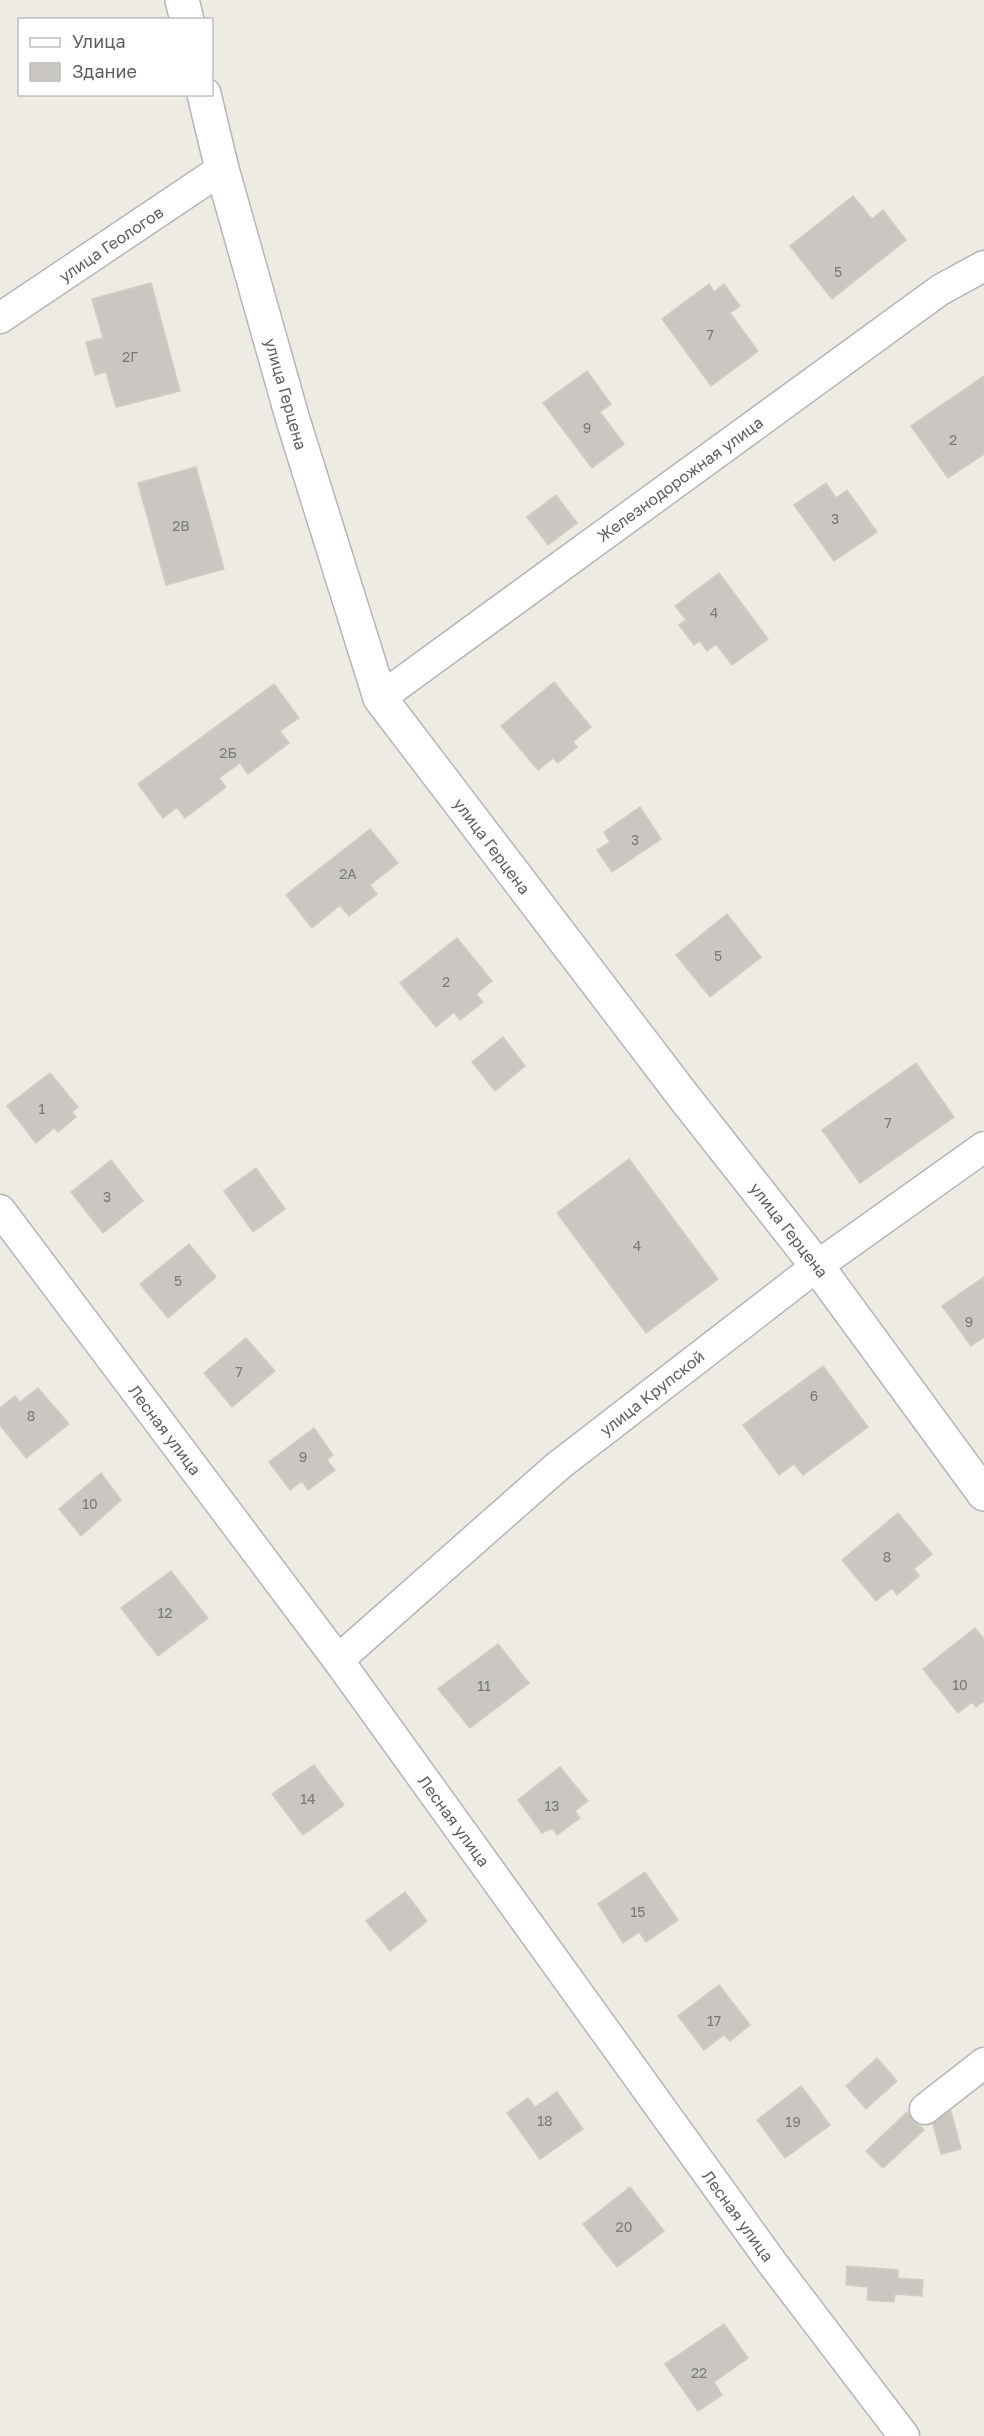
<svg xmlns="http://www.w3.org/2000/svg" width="984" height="2436" font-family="'Golos Text',sans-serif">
	<rect width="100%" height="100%" fill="#eeebe3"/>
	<path fill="#cac7c2" stroke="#d2ccc1" stroke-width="1.5" d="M853 196 872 219 883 210 906 240 832 299 790 246Z
		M151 283 180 391 116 407 106 372 95 375 86 342 103 338 92 299Z
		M709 284 714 292 724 284 740 306 730 313 758 351 711 386 662 319Z
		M587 371 611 404 600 412 624 444 592 468 543 403Z
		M984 376V454L948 478 911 426Z
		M196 467 224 569 166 585 138 483Z
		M826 483 836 498 847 490 877 532 834 561 794 505Z
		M556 495 577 523 548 545 527 517Z
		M719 573 768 639 732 665 716 644 707 651 700 641 694 645 679 625 686 620 675 606Z
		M554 682 591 727 573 742 577 747 558 763 553 758 538 770 501 726Z
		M274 684 299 718 280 731 289 743 248 774 240 763 219 778 226 787 185 818 177 807 163 818 138 784Z
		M640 807 661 839 612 872 597 850 610 842 604 832Z
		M370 829 398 863 370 885 377 894 349 916 340 905 312 928 286 895Z
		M727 914 761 957 710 997 676 955Z
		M457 938 492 981 476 994 483 1002 460 1020 454 1012 436 1027 400 983Z
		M503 1037 525 1066 495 1091 472 1062Z
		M916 1063 954 1117 860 1183 822 1130Z
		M50 1073 78 1107 72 1112 76 1117 58 1132 54 1128 36 1143 7 1106Z
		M629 1159 718 1279 646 1333 557 1213Z
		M111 1160 143 1201 103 1233 71 1192Z
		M256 1168 285 1209 253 1232 224 1191Z
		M189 1244 216 1277 168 1318 140 1284Z
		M984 1277V1337L971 1346 942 1306Z
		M246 1338 275 1371 232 1407 204 1373Z
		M823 1366 868 1427 803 1475 794 1464 779 1475 743 1425Z
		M38 1388 69 1424 26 1458 0 1425V1408L15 1396 20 1402Z
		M314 1428 333 1455 327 1460 335 1470 308 1490 302 1481 290 1490 269 1462Z
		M101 1473 121 1500 81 1536 59 1509Z
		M898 1513 932 1554 914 1569 919 1576 897 1595 892 1588 876 1601 842 1560Z
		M171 1571 208 1618 158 1656 121 1608Z
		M975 1628 984 1639V1701L976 1707 972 1702 958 1713 923 1669Z
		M498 1644 529 1683 470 1728 438 1689Z
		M314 1765 344 1805 303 1835 272 1794Z
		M560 1767 588 1801 575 1811 580 1818 557 1835 552 1828 542 1833 518 1800Z
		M645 1872 678 1920 646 1942 639 1932 623 1943 598 1904Z
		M405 1892 427 1921 390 1951 366 1921Z
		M719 1985 750 2025 730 2041 724 2035 704 2050 678 2016Z
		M877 2058 897 2081 866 2109 846 2086Z
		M801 2086 830 2125 785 2158 757 2120Z
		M557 2092 583 2129 540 2159 507 2113 528 2098 535 2107Z
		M951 2111 961 2149 941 2154 931 2117Z
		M907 2112 924 2130 883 2168 866 2151Z
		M630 2187 664 2231 617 2267 583 2224Z
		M847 2266 898 2270V2278L923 2280 922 2296 895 2294 894 2302 867 2300 868 2287 846 2285Z
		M724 2324 748 2358 714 2382 722 2395 698 2411 665 2364Z"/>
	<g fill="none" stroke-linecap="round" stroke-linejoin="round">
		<defs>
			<path id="minor" d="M0 318 222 169
				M380 698 940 290 984 266
				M0 1210 338 1660 773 2264 904 2436
				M338 1660 558 1466 817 1266 984 1147
				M925 2109 984 2063"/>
			<path id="tertiary" d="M182 0 187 20
				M204 94 222 169 293 420 380 698 684 1097 817 1266 984 1494"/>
		</defs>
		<use href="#minor" stroke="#b3b6ba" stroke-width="33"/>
		<use href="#tertiary" stroke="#b3b6ba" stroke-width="36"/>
		<use href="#minor" stroke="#fff" stroke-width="30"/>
		<use href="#tertiary" stroke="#fff" stroke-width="33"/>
	</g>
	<g text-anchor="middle" stroke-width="4.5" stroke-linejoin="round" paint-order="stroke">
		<g font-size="14" fill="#77797b">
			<text x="838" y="277">5</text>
			<text x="710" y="340">7</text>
			<text x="130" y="362">2Г</text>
			<text x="587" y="433">9</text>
			<text x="953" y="445">2</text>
			<text x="835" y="524">3</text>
			<text x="181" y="531">2В</text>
			<text x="714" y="618">4</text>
			<text x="228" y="758">2Б</text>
			<text x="635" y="845">3</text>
			<text x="348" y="879">2А</text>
			<text x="718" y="961">5</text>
			<text x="446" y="987">2</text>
			<text x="42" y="1114">1</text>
			<text x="888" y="1128">7</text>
			<text x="107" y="1202">3</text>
			<text x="637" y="1251">4</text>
			<text x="178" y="1286">5</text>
			<text x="969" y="1327">9</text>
			<text x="239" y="1377">7</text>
			<text x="814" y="1401">6</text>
			<text x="31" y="1421">8</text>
			<text x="303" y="1462">9</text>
			<text x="90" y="1509">10</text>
			<text x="887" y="1562">8</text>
			<text x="165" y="1618">12</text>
			<text x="960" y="1690">10</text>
			<text x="484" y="1691">11</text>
			<text x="308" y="1804">14</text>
			<text x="552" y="1811">13</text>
			<text x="638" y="1917">15</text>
			<text x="714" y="2026">17</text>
			<text x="545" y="2126">18</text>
			<text x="793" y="2127">19</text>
			<text x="624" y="2232">20</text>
			<text x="699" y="2378">22</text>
		</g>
		<g font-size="16" fill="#5b5f63" stroke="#fff">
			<text transform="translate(111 244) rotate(-34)" y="6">улица Геологов</text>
			<text transform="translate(286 394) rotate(74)" y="6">улица Герцена</text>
			<text transform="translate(680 479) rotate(-36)" y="6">Железнодорожная улица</text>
			<text transform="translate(492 846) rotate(53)" y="6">улица Герцена</text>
			<text transform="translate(789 1230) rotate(52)" y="6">улица Герцена</text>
			<text transform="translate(652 1393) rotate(-38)" y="6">улица Крупской</text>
			<text transform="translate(165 1430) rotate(53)" y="6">Лесная улица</text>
			<text transform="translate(454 1821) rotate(54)" y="6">Лесная улица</text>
			<text transform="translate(738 2216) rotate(54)" y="6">Лесная улица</text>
		</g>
	</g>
	<rect x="18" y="18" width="195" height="78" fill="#ffffff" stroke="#bdbfc1" stroke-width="1.5"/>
	<rect x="30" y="38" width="30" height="9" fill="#ffffff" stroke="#bdbfc1" stroke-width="1.5"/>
	<text x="72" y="48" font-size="18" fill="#5b5f63">Улица</text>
	<rect x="30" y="63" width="30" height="18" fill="#cac7c2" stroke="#bdbfc1" stroke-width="1.5"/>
	<text x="72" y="78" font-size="18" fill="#5b5f63">Здание</text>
</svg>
